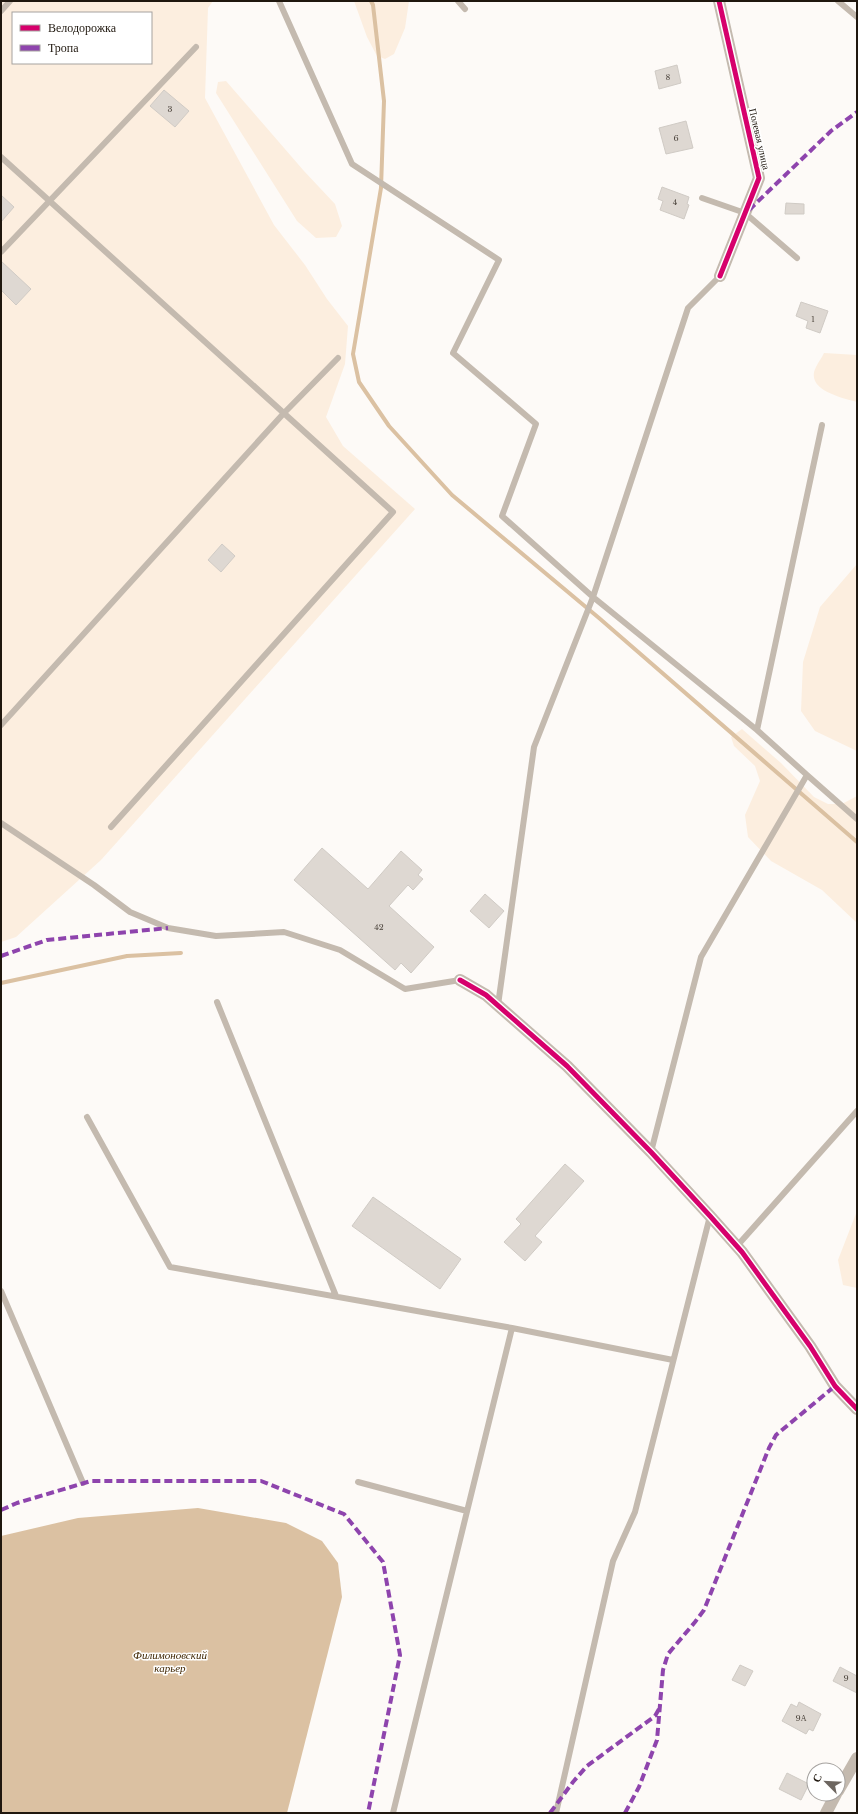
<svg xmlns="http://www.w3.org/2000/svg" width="858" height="1814" font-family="'Libre Baskerville',serif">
	<rect width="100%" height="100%" fill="#fdfaf7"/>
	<path fill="#fceedf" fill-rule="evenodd" d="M1 1H213L208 8 205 98 274 225 305 265 327 299 348 326 345 364 326 417 343 446 415 509 101 860 16 937 1 942ZM13 13H151V63H13Z
		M354 1H409L405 28 394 54 385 59 377 56 367 37Z
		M226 81 304 171 335 204 342 226 336 237 316 238 297 221 216 93 218 82Z
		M824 353 857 355V402C843 398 804 390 816 367 818 362 822 358 824 353Z
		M857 564V751L815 731 801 711 803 662 820 607Z
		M742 729 781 763 814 797 828 804H842L857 796V923L822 890 771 861 748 837 745 815 760 781 755 766 734 746 731 737Z
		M857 1211V1288L843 1285 838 1260Z"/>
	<path fill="#dbc1a2" d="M198 1508 286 1523 322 1541 338 1563 342 1597 287 1813H1V1536L78 1518Z"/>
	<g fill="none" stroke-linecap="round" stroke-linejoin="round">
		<path stroke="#dbc1a2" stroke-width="4" d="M371 1 373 5 384 101 381 188 353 354 359 382 389 426 452 495 599 618 857 842
			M1 983 127 956 181 953"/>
	</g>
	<path fill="#ded8d2" stroke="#d0cbc5" d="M677 65 681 83 659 89 655 71Z
		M164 90 189 111 175 127 150 106Z
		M686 121 693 148 666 154 659 128Z
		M662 187 689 197 687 204 689 205 684 219 660 210 663 201 658 199Z
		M1 195 14 207 1 222Z
		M786 203 804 204V214H785Z
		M1 261 31 289 16 305 1 290Z
		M801 302 828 311 820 333 806 328 808 321 796 316Z
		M222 544 235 556 221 572 208 560Z
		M322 848 368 889 401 851 422 870 418 875 423 879 413 890 408 885 389 906 434 947 411 973 401 963 395 970 294 880Z
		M485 894 504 911 489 928 470 911Z
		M565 1164 584 1181 535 1236 542 1242 525 1261 504 1242 521 1224 516 1219Z
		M373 1197 461 1259 440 1289 352 1226Z
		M740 1665 753 1671 745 1686 732 1680Z
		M840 1667 857 1676V1693L833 1681Z
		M799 1702 821 1714 813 1731 809 1729 806 1734 782 1721 791 1704 797 1707Z
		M787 1773 809 1784 801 1800 779 1789Z"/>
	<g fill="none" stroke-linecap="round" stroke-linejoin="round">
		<path stroke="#c4baaf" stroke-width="6" d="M279 1 352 164 499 260 453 353 536 424 502 516 593 597 688 308 720 276
			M458 1 465 9
			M838 1 857 17
			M1 11 10 1
			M1 157 393 512 111 827
			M702 198 745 213 797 258
			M1 252 196 47
			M1 725 284 413 338 358
			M807 775 857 819
			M1 823 94 885 130 912 168 928 216 936 284 932 340 950 405 989 460 980
			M217 1002 336 1296
			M498 1005 534 747 593 597 757 730
			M87 1117 170 1267 512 1328
			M651 1152 701 957 807 775 757 730 822 425
			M737 1246 857 1111
			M1 1291 83 1483
			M358 1482 467 1511
			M393 1813 512 1328 673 1360
			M556 1813 613 1561 635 1512 710 1216"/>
		<path stroke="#c4baaf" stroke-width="12" d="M719 1 759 178 720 276
			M460 980 486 995 567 1066 651 1152 710 1216 742 1252 810 1346 835 1386 857 1409
			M838 1791 857 1758
			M826 1813 836 1794"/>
		<path stroke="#8e44ad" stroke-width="4" stroke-dasharray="8 4" stroke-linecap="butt" d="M749 210 831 131 857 112
			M1 956 47 940 168 928
			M1 1510 17 1503 91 1481H261L344 1514 383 1562 400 1655 368 1813
			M550 1813 573 1782 587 1766 655 1716 659 1709
			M625 1813 639 1787 657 1740 663 1670 668 1654 695 1622 704 1610 769 1448 776 1435 835 1386"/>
		<defs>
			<path id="cycleway" d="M719 1 759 178 720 276
				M460 980 486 995 567 1066 651 1152 710 1216 742 1252 810 1346 835 1386 857 1409"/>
		</defs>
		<use href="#cycleway" stroke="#fff" stroke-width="8"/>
		<use href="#cycleway" stroke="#d6006c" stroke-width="5"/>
	</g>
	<g text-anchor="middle" stroke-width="3" stroke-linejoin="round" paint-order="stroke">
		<g font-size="8" fill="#4f473f">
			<text x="668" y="80">8</text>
			<text x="170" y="112">3</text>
			<text x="676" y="141">6</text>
			<text x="675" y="205">4</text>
			<text x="813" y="322">1</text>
			<text x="379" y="930">42</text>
			<text x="846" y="1681">9</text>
			<text x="801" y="1721">9А</text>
		</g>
		<g font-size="10" fill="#1f170e" stroke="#fff">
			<text transform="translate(760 139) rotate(77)" y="4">Полевая улица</text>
		</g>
		<g font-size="11" font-style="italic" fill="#402703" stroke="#fff">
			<text x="170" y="1659">Филимоновский<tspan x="170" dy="13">карьер</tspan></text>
		</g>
	</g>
	<rect width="858" height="1814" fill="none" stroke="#1f170e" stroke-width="4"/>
	<rect x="12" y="12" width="140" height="52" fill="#ffffff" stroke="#a5a29f"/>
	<rect x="20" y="25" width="20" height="6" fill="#d6006c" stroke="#a5a29f"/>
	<text x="48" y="32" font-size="12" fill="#1f170e">Велодорожка</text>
	<rect x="20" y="45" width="20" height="6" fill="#8e44ad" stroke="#a5a29f"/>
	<text x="48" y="52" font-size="12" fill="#1f170e">Тропа</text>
	<g transform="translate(826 1782) rotate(294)"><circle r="19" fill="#ffffff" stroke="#a5a29f"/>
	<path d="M0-3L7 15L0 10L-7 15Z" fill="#6d6660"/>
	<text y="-6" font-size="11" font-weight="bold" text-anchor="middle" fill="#1f170e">С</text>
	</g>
</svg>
